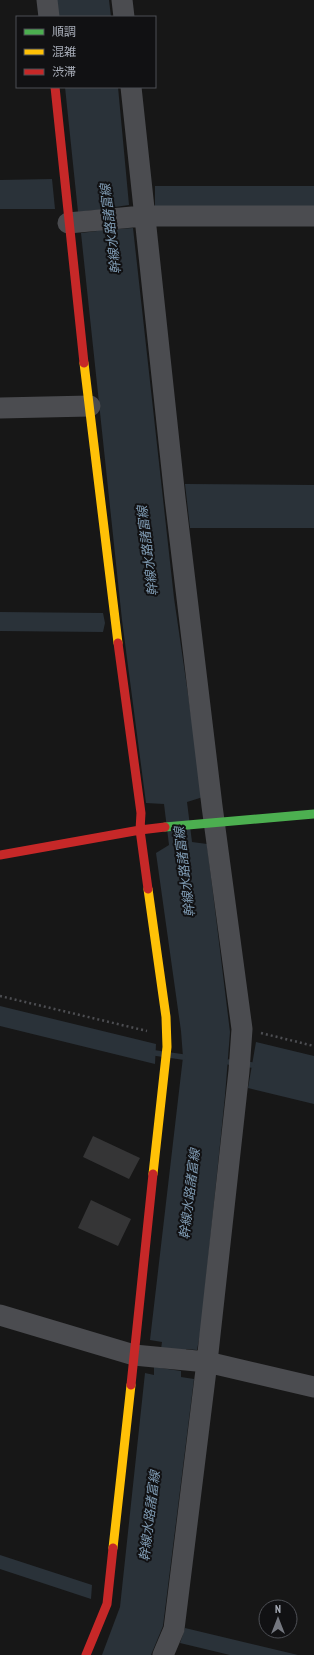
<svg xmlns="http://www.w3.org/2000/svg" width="314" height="1655" font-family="'PT Sans Narrow','Noto Sans JP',sans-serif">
	<rect width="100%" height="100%" fill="#171717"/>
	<path fill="#2a3239" d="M56 0H109L111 17H58Z
		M65 87H118L129 205 115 207 118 229 133 228 174 598 203 797 187 802 192 842 207 844 230 1032 225 1096 201 1329 197 1350 186 1349V1353L161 1349 162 1342 150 1340 183 1057 181 1031 156 853 169 845 164 804 146 803 122 620 81 233 97 231 94 210 78 212Z
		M52 179 55 209H0V180Z
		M155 186H314V209L155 208Z
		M185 484 314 485V528H190Z
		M0 612 103 613 105 623 103 632 0 631Z
		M0 1006 156 1044 155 1064 0 1026Z
		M256 1042 314 1056V1104L248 1088Z
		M154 1367 181 1371V1377L194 1379 163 1626 151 1655H102L120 1607 145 1373 154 1375Z
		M0 1555 92 1585 91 1599 0 1569Z
		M185 1628 298 1655H230L180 1643Z"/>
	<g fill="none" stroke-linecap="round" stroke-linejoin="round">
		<path stroke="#2a3239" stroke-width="5.5" d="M155 1053 183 1057
			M229 1062 252 1065"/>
	</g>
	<path fill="#353536" d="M93 1136 140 1158 129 1179 83 1157Z
		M91 1200 131 1219 118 1246 78 1228Z"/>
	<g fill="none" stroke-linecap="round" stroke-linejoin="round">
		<path stroke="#4d4e52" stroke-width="2.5" stroke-dasharray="2 3" stroke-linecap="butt" d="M0 996 147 1031
			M261 1033 314 1046"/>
		<path stroke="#4b4c50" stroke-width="21" d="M47 0 49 17
			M122 0 124 17
			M131 87 175 498 212 806 242 1029 239 1071 207 1362 174 1629 163 1655
			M68 223 143 216H314
			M0 408 90 406
			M0 1315 134 1355 207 1362 314 1387"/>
		<path stroke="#4caf50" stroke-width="9" d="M165 827 314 814"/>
		<path stroke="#ffc107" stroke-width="9" d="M84 363 118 643
			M148 889 166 1017 167 1047 153 1174
			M113 1548 131 1385"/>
		<path stroke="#c62828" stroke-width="9" d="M55 87 84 363
			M118 643 141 813 140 830 148 889
			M0 855 140 830 165 827
			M131 1385 153 1174
			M86 1655 107 1604 113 1548"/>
	</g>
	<g text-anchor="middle" stroke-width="4" stroke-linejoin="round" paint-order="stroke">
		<g font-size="13" font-style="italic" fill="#7f9bb3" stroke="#111113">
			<text transform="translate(110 229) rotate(-97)" y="5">幹線水路諸富線</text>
			<text transform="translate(147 551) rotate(-97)" y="5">幹線水路諸富線</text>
			<text transform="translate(184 872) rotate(-97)" y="5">幹線水路諸富線</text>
			<text transform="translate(189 1194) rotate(-83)" y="5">幹線水路諸富線</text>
			<text transform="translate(149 1516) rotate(-83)" y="5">幹線水路諸富線</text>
		</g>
	</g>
	<rect x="16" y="16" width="140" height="72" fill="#111113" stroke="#4d4f55"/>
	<rect x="24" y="29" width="20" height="6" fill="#4caf50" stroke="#4d4f55"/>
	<text x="52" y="36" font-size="12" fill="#a8adb8">順調</text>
	<rect x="24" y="49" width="20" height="6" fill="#ffc107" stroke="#4d4f55"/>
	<text x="52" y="56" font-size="12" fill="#a8adb8">混雑</text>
	<rect x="24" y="69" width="20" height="6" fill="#c62828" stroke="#4d4f55"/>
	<text x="52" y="76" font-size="12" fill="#a8adb8">渋滞</text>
	<g transform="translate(278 1619)"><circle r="19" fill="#111113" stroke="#4d4f55"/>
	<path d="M0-3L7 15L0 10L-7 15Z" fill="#757880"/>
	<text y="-6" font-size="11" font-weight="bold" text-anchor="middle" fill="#a8adb8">N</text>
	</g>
</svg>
